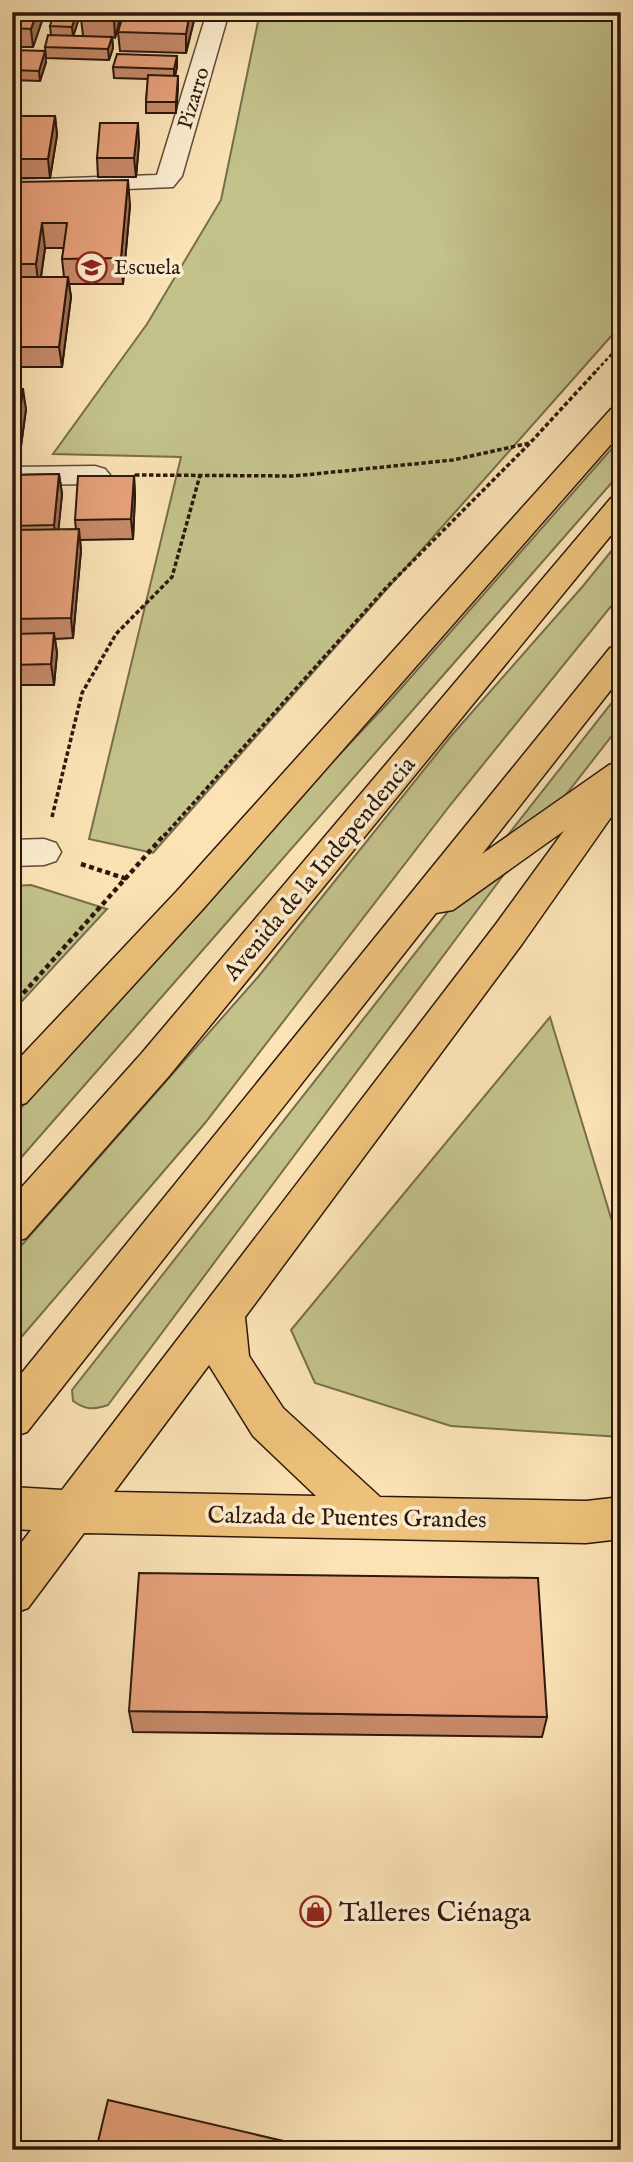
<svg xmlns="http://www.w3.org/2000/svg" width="633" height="2162" font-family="'IM FELL English',serif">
	<rect width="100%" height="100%" fill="#fbe3b6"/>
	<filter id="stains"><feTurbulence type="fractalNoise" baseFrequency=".00286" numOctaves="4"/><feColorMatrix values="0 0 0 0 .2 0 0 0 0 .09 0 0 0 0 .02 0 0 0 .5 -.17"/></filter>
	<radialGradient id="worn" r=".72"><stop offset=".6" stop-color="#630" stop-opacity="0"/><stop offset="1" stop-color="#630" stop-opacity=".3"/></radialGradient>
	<path fill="#c3c28b" stroke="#786d4c" stroke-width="2" d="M260 12H621V325L153 853 89 839 181 457 53 454 147 324 221 200Z
		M621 438V472L12 1168V1118L256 843 389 702Z
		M621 539V594L451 804 205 1123 12 1348V1256L258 977 451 736 583 586Z
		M621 691V724L505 873 108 1405C93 1410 86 1410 73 1401L72 1390Z
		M31 885 107 909 12 1012V886Z
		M550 1017 615 1231 621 1265V1437L451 1426 315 1383 291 1330Z"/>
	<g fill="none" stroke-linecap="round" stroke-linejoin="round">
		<defs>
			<path id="minor" d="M207 12H229L182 176 173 187 12 194V180L157 175Z
				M95 466 105 469 110 475 105 481 95 484 12 485V467Z
				M44 839 56 843 61 852 56 861 44 865 12 866V840Z"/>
			<path id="primary" d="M621 407V433L203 909 26 1103 12 1107V1066L177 891 611 409Z
				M621 765V803L522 944 245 1317 249 1356 283 1408 380 1497 586 1501 621 1497V1539L586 1543 84 1533 28 1608 12 1614V1555L31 1530 12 1529V1487L62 1490 496 924 609 769ZM209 1365 253 1436 316 1496 114 1492Z"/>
			<path id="trunk" d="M621 495V523L169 1076 26 1238 12 1243V1198L141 1054 611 498Z
				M621 645V677L482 854 609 765 621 761V790L453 910 436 913 27 1432 12 1437V1385L610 648Z"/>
		</defs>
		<use href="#minor" stroke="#604b36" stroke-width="3"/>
		<use href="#primary" stroke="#2c180c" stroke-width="3"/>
		<use href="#trunk" stroke="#2c180c" stroke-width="3"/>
		<path stroke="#2c180c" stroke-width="2.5" stroke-dasharray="3.5 2.5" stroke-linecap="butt" d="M597 370 621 344"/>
		<path stroke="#2c180c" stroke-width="3.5" stroke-dasharray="4.5 2.5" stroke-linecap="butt" d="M135 475 294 476 453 460 530 443
			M52 817 82 693 116 634 172 577 200 475
			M164 836 385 589 530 443 598 369"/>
		<path stroke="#2c180c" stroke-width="4.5" stroke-dasharray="5 3.5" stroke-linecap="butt" d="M81 864 127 879
			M12 1006 165 834"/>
		<use href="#minor" fill="#fcedd0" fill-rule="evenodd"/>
		<use href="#primary" fill="#eec27b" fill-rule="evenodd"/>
		<use href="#trunk" fill="#eec27b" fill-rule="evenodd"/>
	</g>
	<path fill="#c78a6a" stroke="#2c180c" stroke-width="2" fill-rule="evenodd" d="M12 12H45L33 47H12Z
		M83 12H122L115 38 112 37 113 48 109 60 46 58 45 47 51 35 50 26 80 15 73 36H83L81 18Z
		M124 12H196L186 53 120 51 118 32Z
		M12 50 46 62 40 81 12 80Z
		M113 67H177L175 76 178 86 176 113H146V102L148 79 114 78Z
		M12 114 19 124 55 116 57 135 50 178H15L14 166H12Z
		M139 143 136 177H98L97 158Z
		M12 182 130 205 123 284H69L71 297 62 367H14L15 375 13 389 26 409 21 446H12ZM45 248H64L62 259 64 277H41Z
		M59 474 62 494 58 530H76L75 520 134 476 135 496 133 539 80 540 81 550 73 638 55 639 57 653 54 685H12V475Z
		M129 1711 547 1717 542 1737 133 1732Z"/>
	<path fill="#a27156" stroke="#2c180c" stroke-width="2" d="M37 12H45L33 47 31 29Z
		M77 12H79L80 15 73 37 72 27Z
		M116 12H122L115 38 114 19Z
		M190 12H196L186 53V34Z
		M112 37 113 48 109 60 108 49Z
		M45 51 46 62 40 81 39 71Z
		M177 56V67L174 80V69Z
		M178 76V86L176 113V102Z
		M17 114 20 133 13 159 14 166 12 154V143Z
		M55 116 57 135 50 178 48 159Z
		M138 123 139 143 136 177 134 158Z
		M128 180 130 205 123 284 121 258Z
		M42 223 45 248 39 289 36 264Z
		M68 277 71 297 62 367 59 347Z
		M12 355 15 375 12 393Z
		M23 389 26 409 21 446 18 426Z
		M59 474 62 494 57 545 54 525Z
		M134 476 135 496 133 539 131 519Z
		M79 529 81 550 73 638 71 618Z
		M54 633 57 653 54 685 51 664Z"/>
	<path fill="#e7a17b" stroke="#2c180c" stroke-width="2" d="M12 12H37L31 29 12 28Z
		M54 12H77L72 27 50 26Z
		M83 12H116L114 19 81 18Z
		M124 12H190L186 34 118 32Z
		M48 35 112 37 108 49 45 47Z
		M12 50 45 51 39 71 12 70Z
		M117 54 177 56 174 69 113 67Z
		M148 75 178 76 176 102H146Z
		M12 114H17L12 143Z
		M20 116H55L48 159H13Z
		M100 123H138L134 158H97Z
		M128 180 121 258 62 259 67 223H42L36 264H12V182Z
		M12 277H68L59 347H12Z
		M12 389H23L18 426H12Z
		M59 474 54 525 12 526V475Z
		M78 476H134L131 519 75 520Z
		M79 529 71 618 12 619V530Z
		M54 633 51 664 12 665V634Z
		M139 1573 538 1578 547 1717 129 1711Z
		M108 2100 322 2150H96Z"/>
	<defs>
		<symbol id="school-ring" viewBox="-11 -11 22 22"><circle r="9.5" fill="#fcedd0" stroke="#8f2418" stroke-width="1.5"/><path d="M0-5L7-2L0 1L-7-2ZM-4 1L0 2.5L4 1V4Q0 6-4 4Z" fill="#8f2418"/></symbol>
		<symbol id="shop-ring" viewBox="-11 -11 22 22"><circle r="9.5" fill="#fcedd0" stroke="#8f2418" stroke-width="1.5"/><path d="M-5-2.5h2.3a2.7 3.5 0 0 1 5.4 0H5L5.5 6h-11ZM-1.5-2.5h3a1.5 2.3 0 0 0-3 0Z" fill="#8f2418"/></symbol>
	</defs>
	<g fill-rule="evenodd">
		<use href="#school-ring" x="74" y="250" width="35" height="35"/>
		<use href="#shop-ring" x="298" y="1894" width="35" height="35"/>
	</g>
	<g text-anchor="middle" stroke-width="7" stroke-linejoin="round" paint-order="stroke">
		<g font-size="21" fill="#2c180c" stroke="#fcedd0">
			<text transform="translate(193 98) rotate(-73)" y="7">Pizarro</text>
		</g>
		<g font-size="21" fill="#2c180c" stroke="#fcedd0" text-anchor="start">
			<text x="114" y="274">Escuela</text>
		</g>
		<g font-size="24" fill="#2c180c" stroke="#fcedd0">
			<text transform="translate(319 868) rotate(-50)" y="8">Avenida de la Independencia</text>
			<text transform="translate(347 1517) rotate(1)" y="8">Calzada de Puentes Grandes</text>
		</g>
		<g font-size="28" fill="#2c180c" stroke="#fcedd0" text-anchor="start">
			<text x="339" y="1921">Talleres Ciénaga</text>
		</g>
	</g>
	<rect width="633" height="2162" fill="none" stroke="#fbe3b6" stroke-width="42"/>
	<rect x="14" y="14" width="605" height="2134" fill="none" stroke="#2c180c" stroke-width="3.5"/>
	<rect x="21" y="21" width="591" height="2120" fill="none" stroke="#2c180c" stroke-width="2"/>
	<rect width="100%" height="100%" filter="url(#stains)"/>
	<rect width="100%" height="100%" fill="url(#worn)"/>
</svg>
